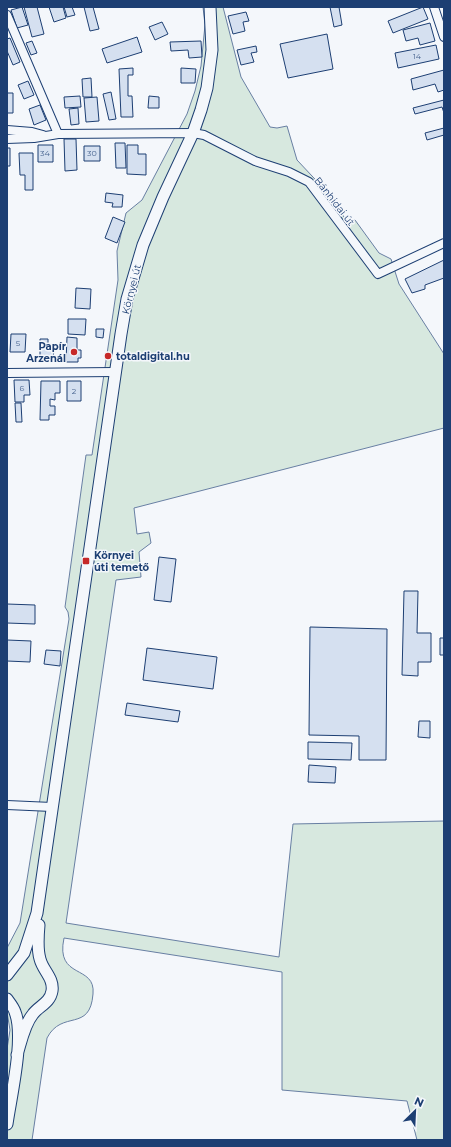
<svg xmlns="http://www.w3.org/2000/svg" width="451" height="1147" font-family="Montserrat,sans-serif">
	<rect width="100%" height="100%" fill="#f4f7fb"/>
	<path fill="#d7e8df" stroke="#687fa3" d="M203 7H223L241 77 270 127 277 128 287 126 297 160 328 193 348 223 355 220 379 253 391 259 399 284 444 354V428L134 508 137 534 149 532 151 543 139 552 141 577 116 580 66 923 279 957 293 824 444 821V1140H417L407 1101 282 1090V972L64 938C55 980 96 964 93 994 90 1033 62 1009 47 1038L32 1140H7V1049L10 1030 7 1012V948L20 923 69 619 68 612 65 607 86 455H92L118 280 117 251 126 213 142 200 187 114 195 91 201 66 205 25Z"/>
	<path fill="#d5e0f0" stroke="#1d3f73" d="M22 7 28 25 17 28 11 10Z
		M24 7H37L44 34 32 37Z
		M49 7H63L66 18 54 22Z
		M64 7H72L75 15 67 17Z
		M84 7H93L99 29 90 31Z
		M330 7H339L342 25 334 27Z
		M423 7 428 19 393 33 388 21Z
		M246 12 249 21 243 22 245 31 233 34 228 16Z
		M162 22 168 34 155 40 149 27Z
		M430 23 435 41 420 45 418 38 406 41 403 30Z
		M327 34 333 69 288 78 280 44Z
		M137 37 142 52 107 63 102 49Z
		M10 38 20 62 13 65 7 51V39Z
		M32 41 37 53 31 55 26 43Z
		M201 41 202 57 189 58 188 50 171 51 170 42Z
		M436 45 439 59 398 68 395 53Z
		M256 46 257 52 251 53 254 62 241 65 237 50Z
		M133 68V75H128V96H132L133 117H121L119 69Z
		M181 68 196 69 195 83H181Z
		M444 70V90L438 92 435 84 413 90 411 79Z
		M91 78 92 97H83L82 79Z
		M28 81 34 95 24 99 18 85Z
		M111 92 116 119 109 120 103 94Z
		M7 93H13V113H7Z
		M80 96 81 107 65 108 64 97Z
		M149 96 159 97V108H148Z
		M97 97 99 121 86 122 84 98Z
		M444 100V113L442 107 415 114 413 108Z
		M40 105 46 120 34 125 29 109Z
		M78 108 79 124 71 125 69 109Z
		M444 128V135L427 140 425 133Z
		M64 139H76L77 170 65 171Z
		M115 143H125L126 168H116Z
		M38 145H53V162H38Z
		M127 145H138V154H146V175L127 174Z
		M84 146H100V161H84Z
		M7 148H10V166H7Z
		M19 153H33V190H25V175H20Z
		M106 193 123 195 122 207H112L113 203 105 202Z
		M113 217 125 222 117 243 105 238Z
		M444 260V278L425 285V289L412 293 405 279Z
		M76 288 91 289 90 309 75 308Z
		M68 319H86L85 335 68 334Z
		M96 329H104L103 338 96 337Z
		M11 334H26L25 352H10Z
		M67 337 77 338V350H81V358H78V362H66Z
		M40 339H48V349H54L53 359H40Z
		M14 380H29L30 395H24V402H15Z
		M41 381H60V393H55V400L50 399V406H55V415H49V420H40Z
		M67 381H81V401H67Z
		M15 403H21L22 422H16Z
		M159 557 176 559 171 602 154 600Z
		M404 591H418L417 633H431V662H418V676L402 675Z
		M7 604 35 605V624L7 623Z
		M310 627 387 629 386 760H359V736L309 735Z
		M440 638H444V655H440Z
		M7 640 31 641 30 662 7 661Z
		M147 648 217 657 213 689 143 680Z
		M46 650 61 651 60 666 44 664Z
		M127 703 180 711 178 722 125 715Z
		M419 721H430V738L418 737Z
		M308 742 352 743 351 760 308 759Z
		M309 765 336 767 335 783 308 782Z"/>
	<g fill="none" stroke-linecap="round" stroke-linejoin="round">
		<defs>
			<path id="minor" d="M434 7 444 37
				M7 15 58 134
				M7 130 32 132 43 135
				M7 139 34 138 58 134 193 133 204 135 255 161 289 172 309 182 378 274 444 243
				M7 373 114 372
				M7 805 52 807"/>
			<path id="secondary" d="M7 975 24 953 37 913 121 334 127 299 143 245 163 197 193 133 201 110 207 88 212 50 210 7
				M7 999C10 1003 14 1008 15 1012 25 1037 11 1096 7 1124
				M17 1055C21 1042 24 1025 33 1014 39 1006 50 1003 52 991 54 978 43 971 40 959 37 949 38 936 39 925"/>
		</defs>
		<use href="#minor" stroke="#1d3f73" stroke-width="10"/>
		<use href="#secondary" stroke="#1d3f73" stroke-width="13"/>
		<use href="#minor" stroke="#f4f7fb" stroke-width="8"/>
		<use href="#secondary" stroke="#f4f7fb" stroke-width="11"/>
	</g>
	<g fill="#c62828" stroke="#f4f7fb" stroke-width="1.5">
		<circle cx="74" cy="352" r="4"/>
		<circle cx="108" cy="356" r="4"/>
		<rect x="82" y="557" width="8" height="8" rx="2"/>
	</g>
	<g text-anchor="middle" stroke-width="3" stroke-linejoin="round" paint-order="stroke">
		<g font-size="8" fill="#4b6792">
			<text x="417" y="59">14</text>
			<text x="45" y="156">34</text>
			<text x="92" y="156">30</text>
			<text x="18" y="346">5</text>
			<text x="22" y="391">6</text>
			<text x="74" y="394">2</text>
		</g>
		<g font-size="10" fill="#1d3f73" stroke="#f4f7fb">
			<text transform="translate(335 201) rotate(52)" y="4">Bánhidai út</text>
			<text transform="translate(131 289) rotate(-76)" y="4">Környei út</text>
		</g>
		<g font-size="10" font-weight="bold" fill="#1d3f73" stroke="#f4f7fb" text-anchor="start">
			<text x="66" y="350" text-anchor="end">Papír<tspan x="66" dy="12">Arzenál</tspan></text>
			<text x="116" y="360">totaldigital.hu</text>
			<text x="94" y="559">Környei<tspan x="94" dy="12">úti temető</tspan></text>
		</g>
	</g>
	<rect width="451" height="1147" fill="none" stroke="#1d3f73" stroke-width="16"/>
	<g transform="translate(415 1111) rotate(24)" stroke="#f4f7fb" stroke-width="3" paint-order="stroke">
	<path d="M0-3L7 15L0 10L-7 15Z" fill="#1d3f73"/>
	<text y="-6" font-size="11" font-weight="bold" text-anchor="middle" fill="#1d3f73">N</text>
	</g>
</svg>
